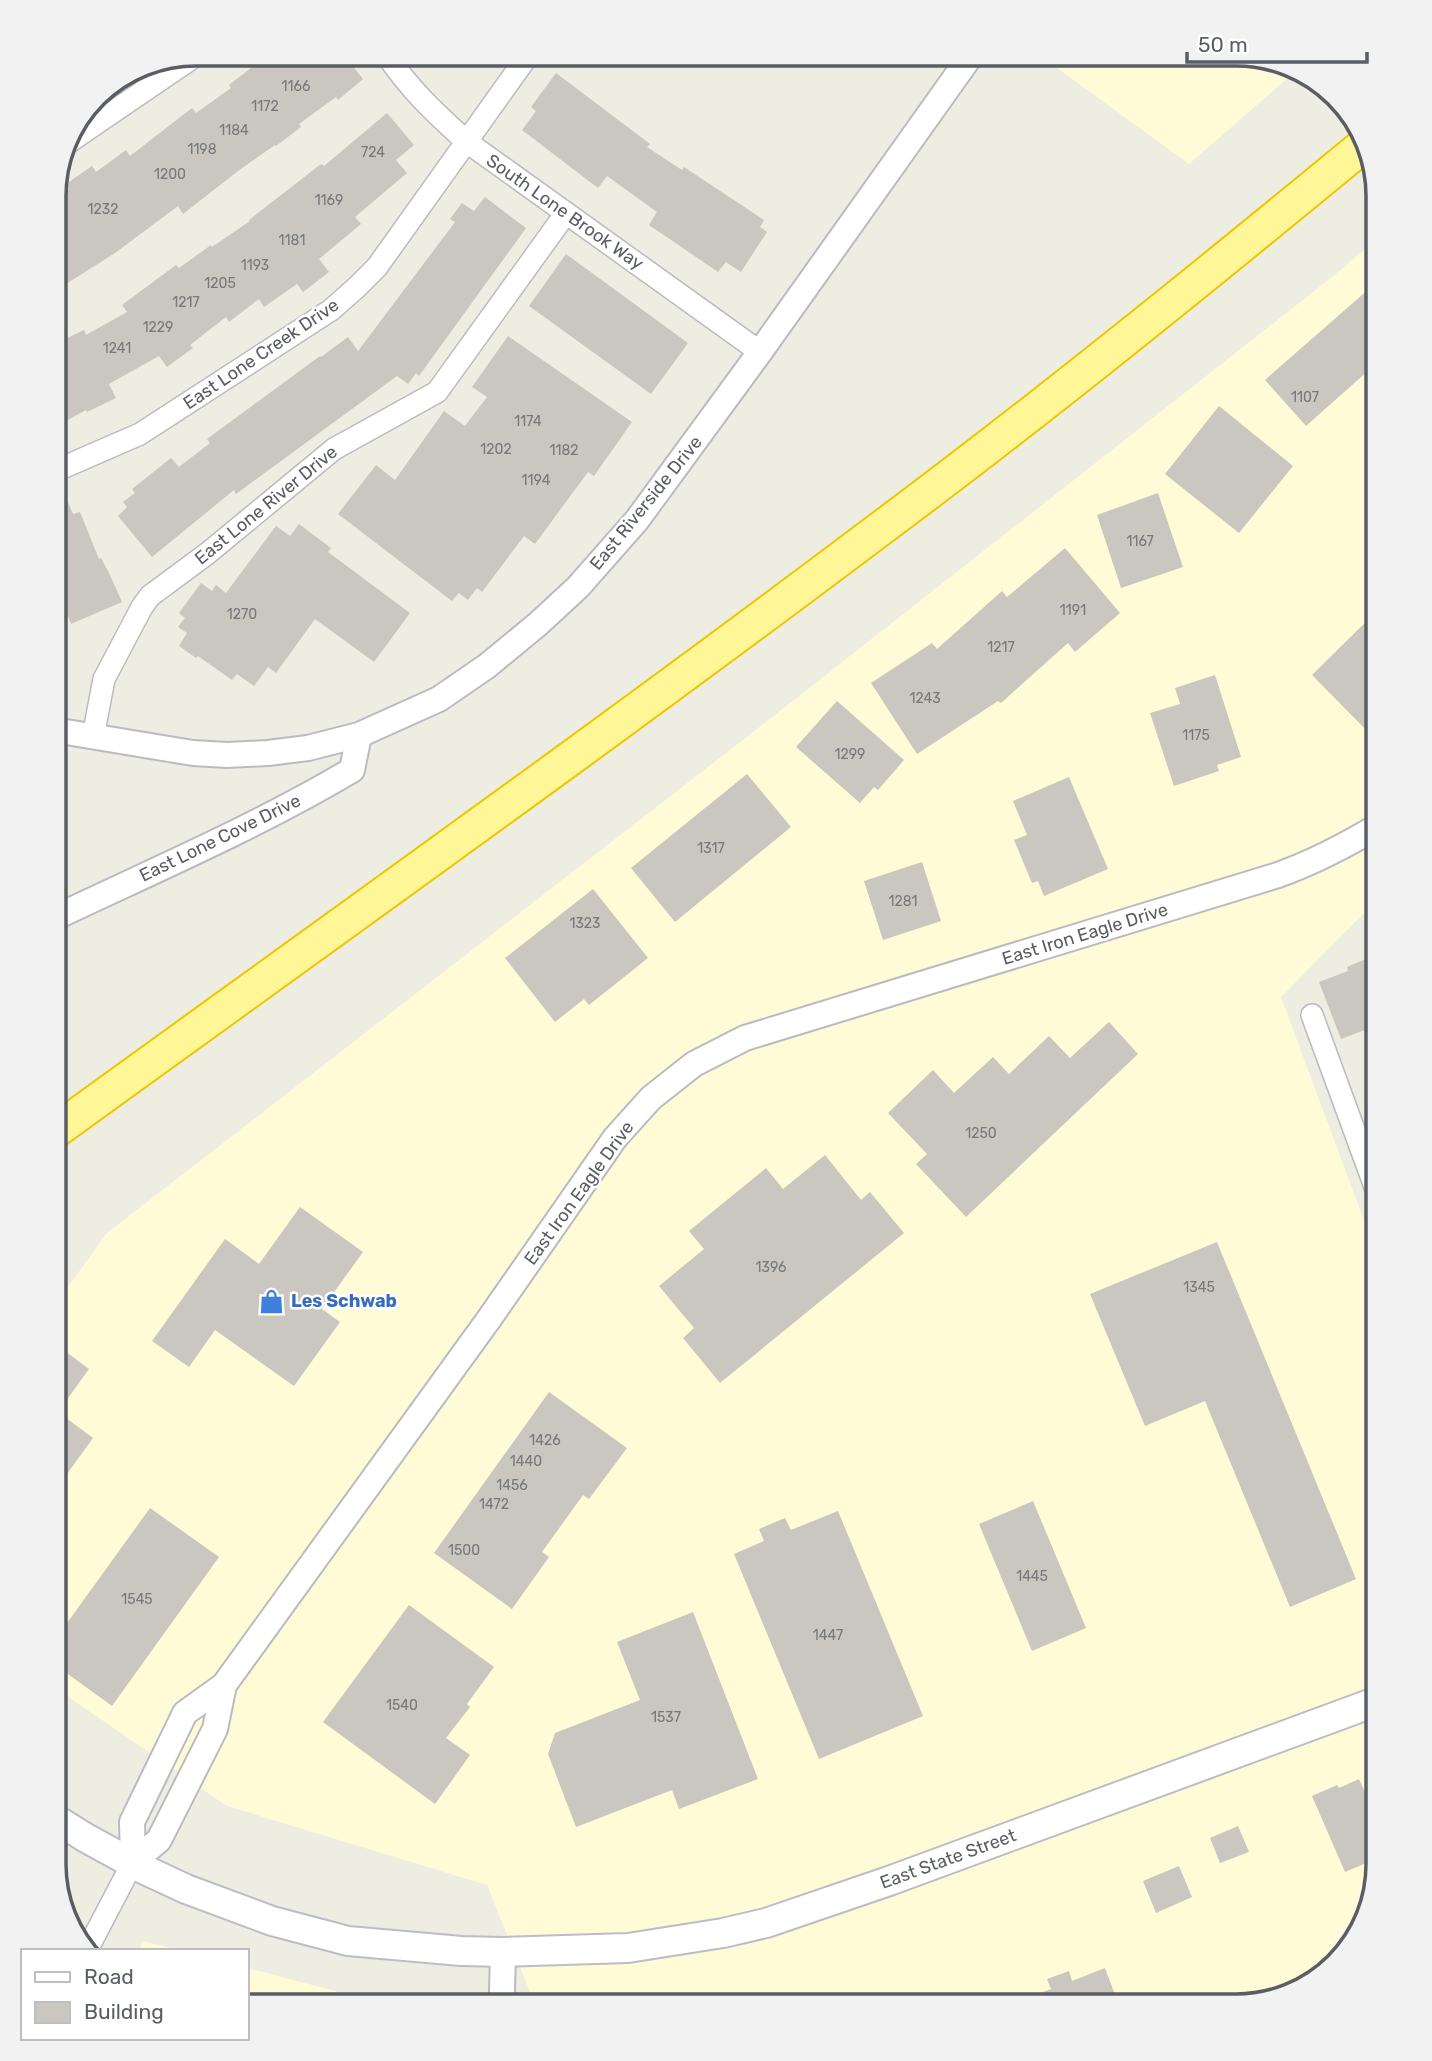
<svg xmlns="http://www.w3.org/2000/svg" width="1432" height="2061" font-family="Rubik,sans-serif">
	<rect width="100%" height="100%" fill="#eeede2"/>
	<path fill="#fffbd6" d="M1038 54 1244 55 1297 70 1189 164Z
		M1378 238 1377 900 1281 997 1378 1258V1865L1370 1895 1302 1989 1236 2007H536L487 1885 227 1806 54 1687V1306L107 1233 766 722 1332 277Z
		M143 1941 182 1951H138Z
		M247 1968 396 2007 247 2006Z"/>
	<path fill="#c9c7bf" d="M269 54H343L363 79 338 100 336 97 299 124 301 127 276 146 275 145 238 171 183 214 178 206 115 253 55 291V198L69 189 66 184 92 166 96 172 126 150 130 156 192 108 196 113 231 88 229 85Z
		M556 73 650 144 647 147 682 170 684 167 764 220 760 227 767 232 741 272 726 262 718 272 649 225 657 212 607 176 598 188 522 130 536 111 531 107Z
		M387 113 414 145 396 160 407 173 355 217 361 224 319 259 329 272 303 292 297 284 264 307 259 299 229 322 226 317 190 345 193 348 167 367 159 356 109 384 116 398 87 412 86 410 55 427V344L84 330 86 335 127 312 122 305 176 265 179 268 211 245 212 247 250 221 249 220 321 164 324 166Z
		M485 197 526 228 419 376 416 373 408 384 397 376 236 494 234 490 152 557 118 516 127 507 123 502 135 493 132 489 171 458 179 467 210 443 207 439 320 356 321 357 348 337 358 351 455 222 450 219 462 203 474 211Z
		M566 254 688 343 651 394 529 306Z
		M1378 281V362L1306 426 1265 380Z
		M508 336 632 422 594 476 588 472 535 544 524 536 482 592 477 588 468 600 459 593 452 601 338 514 376 465 395 480 444 411 465 426 487 397 472 387Z
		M1219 406 1293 466 1239 533 1165 474Z
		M60 483 73 514 80 512 99 559 101 558 110 575 122 602 71 624 67 614 62 616 55 598V484Z
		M1158 493 1183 567 1121 588 1097 515Z
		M299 524 331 548 328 552 410 613 374 662 315 619 276 673 268 667 254 686 237 674 232 680 198 656 196 658 179 646 187 633 178 627 185 618 179 613 201 583 212 591 216 585 226 593 276 526 290 536Z
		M1065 548 1120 613 1075 652 1068 643 1001 703 998 701 917 754 871 683 932 643 937 649 1002 591 1007 597Z
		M1378 610V742L1312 675Z
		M1215 675 1241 757 1217 765 1219 771 1174 786 1150 713 1180 704 1175 688Z
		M837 701 904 760 878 790 874 787 860 803 796 747Z
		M747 774 791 827 675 922 631 868Z
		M1069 777 1108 869 1044 896 1038 881 1032 883 1014 840 1027 835 1013 801Z
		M922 862 941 921 883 940 864 881Z
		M593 889 648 958 589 1005 584 999 555 1022 505 958Z
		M1368 958 1378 982V1025L1341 1039 1319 982 1348 971 1347 967Z
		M1109 1022 1138 1054 966 1217 916 1164 927 1154 888 1113 933 1070 954 1093 993 1057 1009 1074 1049 1036 1070 1058Z
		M825 1155 861 1200 870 1192 904 1233 720 1383 683 1338 694 1328 659 1286 704 1249 689 1231 766 1168 783 1189Z
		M300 1207 363 1252 322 1309 340 1322 294 1386 215 1330 189 1367 152 1341 225 1239 259 1264Z
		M1217 1242 1356 1579 1290 1607 1205 1401 1145 1426 1090 1294Z
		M54 1343 89 1369 58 1412 93 1438 54 1492Z
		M549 1392 627 1448 589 1499 583 1495 542 1552 549 1557 512 1609 434 1553Z
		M1033 1501 1086 1628 1032 1651 979 1524Z
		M150 1508 219 1557 112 1706 54 1664V1641Z
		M838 1511 923 1716 819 1759 734 1554 764 1541 759 1529 785 1518 791 1530Z
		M409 1605 494 1667 467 1704 470 1707 446 1738 470 1755 435 1804 323 1722Z
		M693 1612 758 1779 679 1809 672 1790 576 1827 548 1754 555 1733 640 1700 617 1642Z
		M1359 1779 1378 1821V1858L1345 1872 1312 1796 1337 1785 1339 1788Z
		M1238 1826 1249 1852 1220 1863 1210 1838Z
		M1179 1866 1192 1897 1156 1913 1143 1881Z
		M1105 1968 1117 2000 1099 2007H1009L1008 2005 1051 1989 1047 1979 1069 1971 1072 1981Z"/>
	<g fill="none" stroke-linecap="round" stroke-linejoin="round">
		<defs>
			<path id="minor" d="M386 54C410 90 435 113 467 142L760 352
				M66 144 198 54
				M55 471 140 434 331 310 356 288 377 267 529 54
				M93 737 104 679 142 607 150 596 208 553 334 449 437 392 566 213
				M1312 1015 1378 1195
				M87 1950 133 1862"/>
			<path id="tertiary" d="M54 730 193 753 227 755 268 753 308 748 359 735 439 699 487 666 538 624 578 587 637 520 760 352 972 54
				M54 918C153 871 258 826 352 770L359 735
				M224 1685 489 1319 615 1138 651 1098 694 1064 745 1038 1278 875C1314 862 1345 846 1378 826
				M224 1685 215 1729 159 1840 133 1862 132 1822 185 1713Z
				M503 1952 502 1991 504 2007"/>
			<path id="secondary" d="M54 1818 86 1838 141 1868 186 1889 272 1921 348 1941 461 1951 503 1952 628 1948 723 1933 766 1923 889 1881 1378 1701"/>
			<path id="trunk" d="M54 1132C330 932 608 734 880 529 1045 406 1205 276 1364 145"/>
		</defs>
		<use href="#minor" stroke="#babbc1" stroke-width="24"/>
		<use href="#tertiary" stroke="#babbc1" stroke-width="28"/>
		<use href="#secondary" stroke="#bbbdc4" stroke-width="32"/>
		<use href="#trunk" stroke="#f0c500" stroke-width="37"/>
		<use href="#minor" stroke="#fff" stroke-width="21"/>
		<use href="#tertiary" stroke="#fff" stroke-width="24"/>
		<use href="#secondary" stroke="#fff" stroke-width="28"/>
		<use href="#trunk" stroke="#fff697" stroke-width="33"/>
	</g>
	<defs>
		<symbol id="shop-bare" viewBox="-9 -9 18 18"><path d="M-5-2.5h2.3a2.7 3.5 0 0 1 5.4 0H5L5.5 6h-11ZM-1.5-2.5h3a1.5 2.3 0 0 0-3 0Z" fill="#3f7fe0" stroke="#fff" stroke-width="2.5" paint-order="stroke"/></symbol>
	</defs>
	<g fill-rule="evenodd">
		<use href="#shop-bare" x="254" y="1284" width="35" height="35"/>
	</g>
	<g text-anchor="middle" stroke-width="5" stroke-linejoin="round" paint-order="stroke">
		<g font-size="14" fill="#76787a">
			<text x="296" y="91">1166</text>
			<text x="265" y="111">1172</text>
			<text x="234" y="135">1184</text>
			<text x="202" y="154">1198</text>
			<text x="373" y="157">724</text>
			<text x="170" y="179">1200</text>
			<text x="329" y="205">1169</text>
			<text x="103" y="214">1232</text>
			<text x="292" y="245">1181</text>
			<text x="255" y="270">1193</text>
			<text x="220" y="288">1205</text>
			<text x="186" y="307">1217</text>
			<text x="158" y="332">1229</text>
			<text x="117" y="353">1241</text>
			<text x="1305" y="402">1107</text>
			<text x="528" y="426">1174</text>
			<text x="496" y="454">1202</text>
			<text x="564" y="455">1182</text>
			<text x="536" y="485">1194</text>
			<text x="1140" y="546">1167</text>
			<text x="1073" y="615">1191</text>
			<text x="242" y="619">1270</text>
			<text x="1001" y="652">1217</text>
			<text x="925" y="703">1243</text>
			<text x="1196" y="740">1175</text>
			<text x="850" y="759">1299</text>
			<text x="711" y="853">1317</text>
			<text x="903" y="906">1281</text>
			<text x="585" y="928">1323</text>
			<text x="981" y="1138">1250</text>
			<text x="771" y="1272">1396</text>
			<text x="1199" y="1292">1345</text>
			<text x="545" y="1445">1426</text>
			<text x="526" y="1466">1440</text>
			<text x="512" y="1490">1456</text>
			<text x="494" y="1509">1472</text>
			<text x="464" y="1555">1500</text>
			<text x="1032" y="1581">1445</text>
			<text x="137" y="1604">1545</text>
			<text x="828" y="1640">1447</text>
			<text x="402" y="1710">1540</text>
			<text x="666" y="1722">1537</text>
		</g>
		<g font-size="18" fill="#5a5d63" stroke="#fff">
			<text transform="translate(565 212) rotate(35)" y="6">South Lone Brook Way</text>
			<text transform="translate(261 354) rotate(-34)" y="6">East Lone Creek Drive</text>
			<text transform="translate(646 503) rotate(-51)" y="6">East Riverside Drive</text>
			<text transform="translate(266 505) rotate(-39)" y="6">East Lone River Drive</text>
			<text transform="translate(220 838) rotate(-26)" y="6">East Lone Cove Drive</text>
			<text transform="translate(1085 934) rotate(-17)" y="6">East Iron Eagle Drive</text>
			<text transform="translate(579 1193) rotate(-54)" y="6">East Iron Eagle Drive</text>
			<text transform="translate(948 1859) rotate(-20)" y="6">East State Street</text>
		</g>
		<g font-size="18" font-weight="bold" fill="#366cbe" stroke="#fff" text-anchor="start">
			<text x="291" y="1307">Les Schwab</text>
		</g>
	</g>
	<path d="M0 0H1432V2061H0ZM196 66H1236A130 130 0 0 1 1366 196V1864A130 130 0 0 1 1236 1994H196A130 130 0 0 1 66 1864V196A130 130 0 0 1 196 66Z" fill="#f2f2f3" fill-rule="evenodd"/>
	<path fill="none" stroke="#5a5d63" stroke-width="3.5" d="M196 66H1236A130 130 0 0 1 1366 196V1864A130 130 0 0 1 1236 1994H196A130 130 0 0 1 66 1864V196A130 130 0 0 1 196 66Z"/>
	<rect x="21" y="1949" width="228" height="91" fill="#ffffff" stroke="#bdbec1" stroke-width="2"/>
	<rect x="35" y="1972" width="35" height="10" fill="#ffffff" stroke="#bdbec1" stroke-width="2"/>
	<text x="84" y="1984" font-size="21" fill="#5a5d63">Road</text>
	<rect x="35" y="2002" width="35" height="21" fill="#c9c7bf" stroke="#bdbec1" stroke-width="2"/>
	<text x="84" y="2019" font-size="21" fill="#5a5d63">Building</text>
	<path d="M1187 52v10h180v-10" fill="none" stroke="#5a5d63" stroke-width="3.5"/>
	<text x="1198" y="52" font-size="21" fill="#5a5d63" stroke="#ffffff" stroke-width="5" paint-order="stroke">50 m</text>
</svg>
